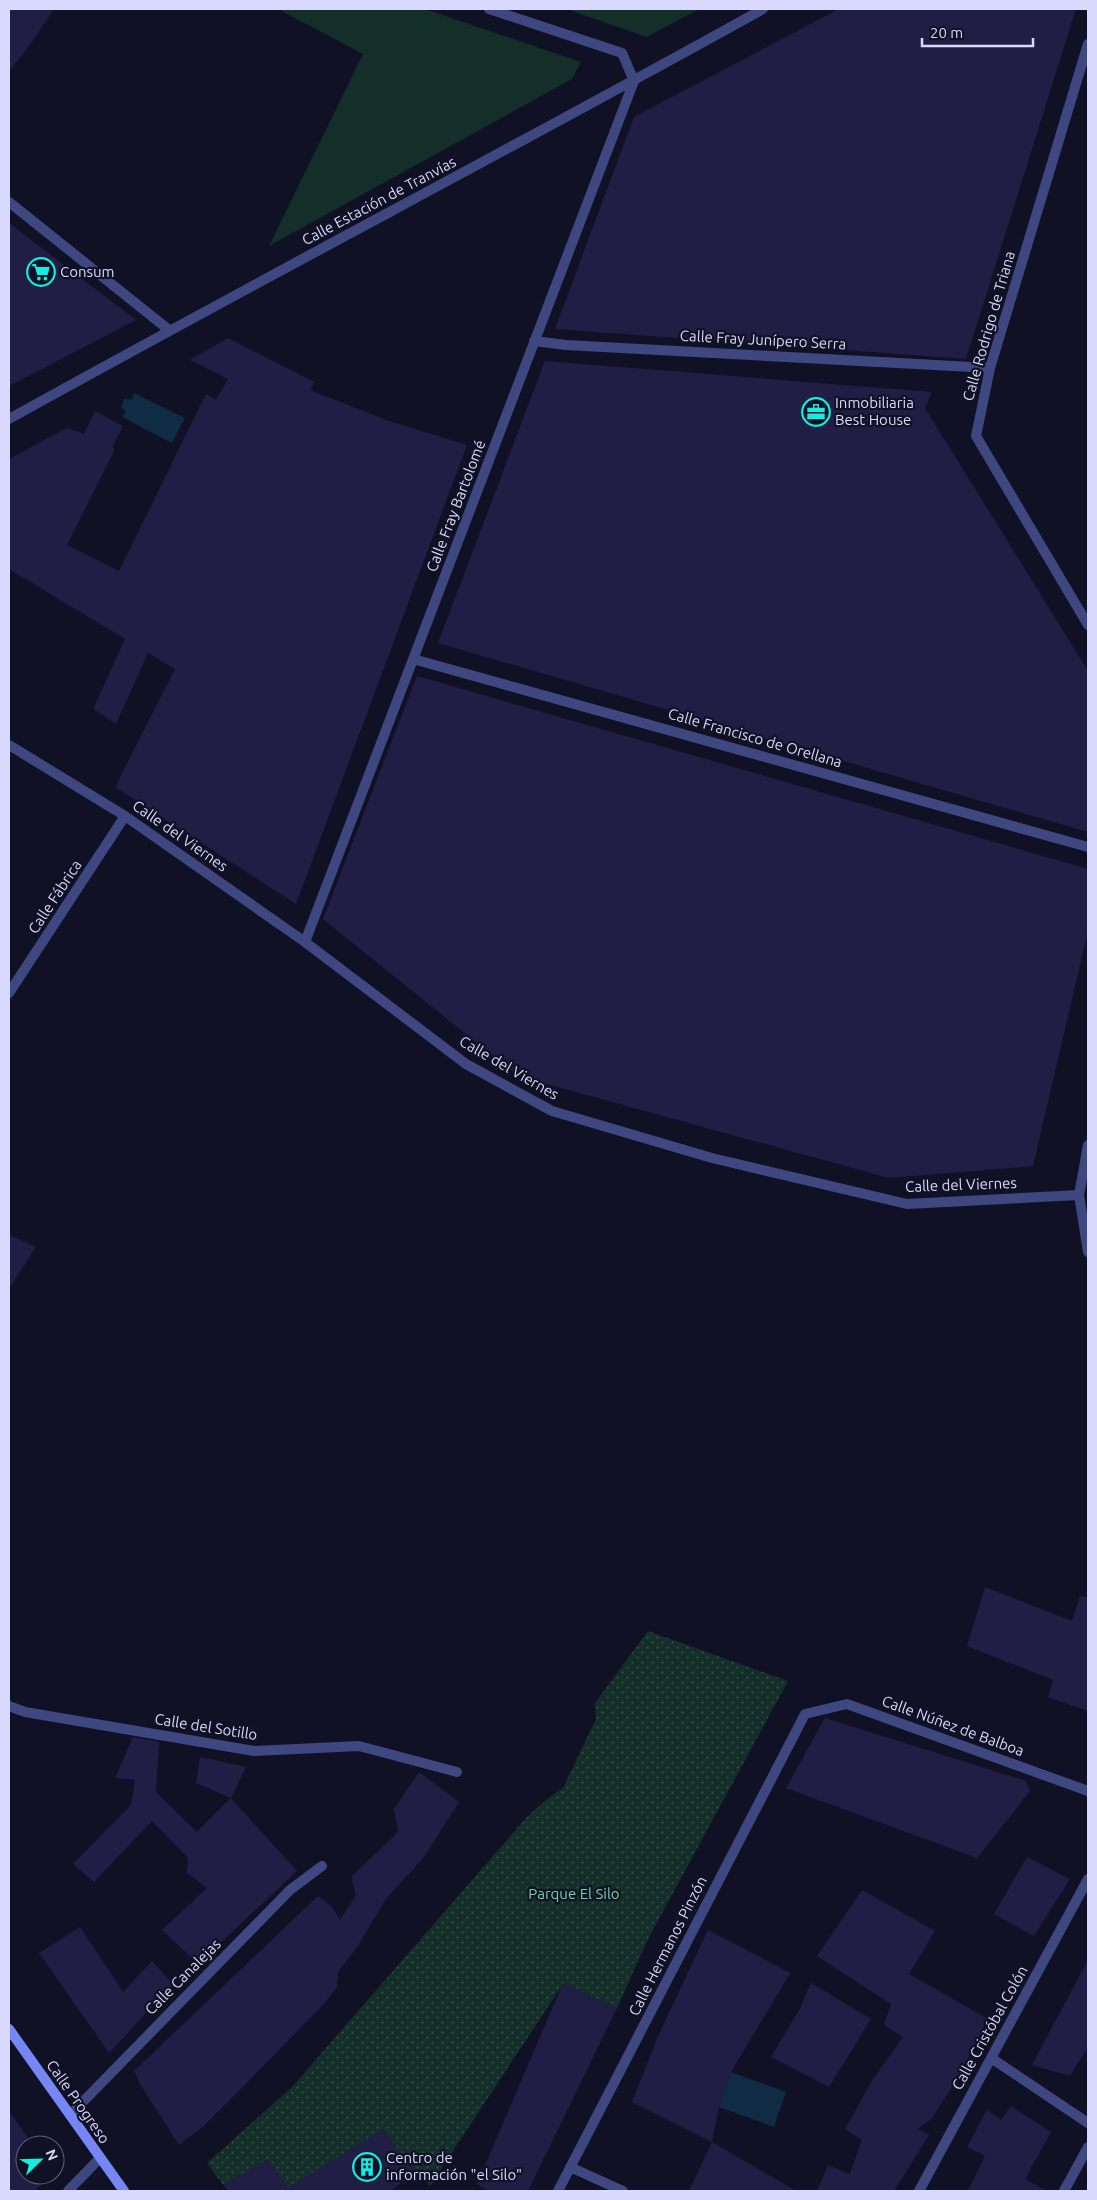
<svg xmlns="http://www.w3.org/2000/svg" width="1097" height="2200" font-family="Ubuntu,sans-serif">
	<defs>
		<pattern id="park-dots" width="8" height="8" patternUnits="userSpaceOnUse" patternTransform="scale(1.25)"><rect width="8" height="8" fill="#142e29"/><path d="M2 2h.1M6 6h.1" fill="none" stroke="#354c49" stroke-width="1.8" stroke-linecap="round"/></pattern>
	</defs>
	<rect width="100%" height="100%" fill="#111125"/>
	<path fill="#142e29" d="M278 9H425L581 62 572 79 269 246 363 54Z
		M566 9H699L647 37Z"/>
	<path fill="url(#park-dots)" d="M648 1631 788 1681 648 1939 617 2008 563 1984 430 2186 416 2173 383 2130 288 2188 267 2160 223 2185 207 2163 293 2086 526 1818 546 1800 563 1788 596 1719 595 1703Z"/>
	<path fill="#102c45" d="M134 393 185 418 172 443 122 417 126 412 121 407 124 399 132 400Z
		M731 2072 786 2092 774 2127 719 2107Z"/>
	<path fill="#201e45" d="M9 9H54L27 49 9 71Z
		M839 9H1076L966 359 555 329 634 117Z
		M9 223 136 320 9 386Z
		M228 338 314 382 310 390 389 421 467 445 296 904 115 787 175 669 148 653 116 724 93 709 125 639 9 569V459L67 428 84 434 95 411 123 426 113 446 114 451 67 545 119 571 206 394 216 400 228 379 190 360Z
		M545 361 932 392 925 408 1088 671V832L438 643Z
		M417 676 1088 869V931L1033 1166 889 1178 518 1076 323 919Z
		M9 1235 36 1247 9 1289Z
		M985 1587 1072 1621 1080 1596 1088 1597V1711L1048 1697 1053 1680 967 1646Z
		M825 1718 1026 1781 1030 1791 977 1858 786 1788Z
		M133 1737 159 1742 156 1792 197 1832 231 1798 297 1871 198 1964 162 1930 207 1888 187 1873 188 1858 152 1821 94 1882 73 1864 131 1805 135 1780 115 1778Z
		M200 1757 246 1767 231 1798 196 1783Z
		M419 1772 459 1802 424 1857 385 1900 358 1946 338 1972 337 1987 323 2005 204 2126 179 2145 140 2084 134 2071 318 1896 332 1907 340 1920 356 1895 351 1877 398 1832 394 1809Z
		M1027 1857 1070 1879 1034 1936 994 1914Z
		M862 1890 935 1931 909 1974 988 2019 960 2074 932 2118 918 2129 929 2135 894 2191H817L828 2165 850 2174 862 2140 845 2129 873 2079 903 2037 884 2025 891 2004 817 1956Z
		M80 1927 123 1992 152 1961 173 1984 109 2053 39 1953Z
		M708 1930 790 1973 731 2072 719 2107 712 2142 632 2102 658 2036Z
		M1088 1960V2046L1070 2076 1032 2065Z
		M563 1983 617 2008 528 2191H490L477 2184Z
		M811 1983 871 2019 829 2087 771 2057 799 2010Z
		M1011 2106 1051 2132 1025 2179 1046 2191H968L985 2156 967 2147 987 2110 1001 2120Z
		M9 2111 33 2145H25V2175H49L35 2191H9Z
		M383 2129 416 2173 390 2191H228L223 2185 267 2160 288 2188Z
		M712 2142 796 2191H689Z"/>
	<g fill="none" stroke-linecap="round" stroke-linejoin="round">
		<path stroke="#3f4780" stroke-width="10" d="M1088 44 990 368 976 436 1088 625
			M9 202 169 330
			M534 341 566 345 990 368
			M9 419C259 280 513 148 763 9
			M413 659 1088 847
			M9 745 125 816 305 942 466 1064 552 1111 712 1158 907 1204 1079 1195
			M305 942 634 81 622 53 489 9
			M9 993 125 816
			M1088 1145 1079 1195 1088 1252
			M9 1706 25 1712 254 1751 359 1746 457 1772
			M991 2058 1088 2123
			M70 2115 290 1890 322 1866
			M570 2167 623 2191
			M68 2191 100 2158
			M558 2191 805 1714 847 1704 1088 1791
			M919 2191 1088 1879
			M1064 2191 1088 2147"/>
		<path stroke="#7687f5" stroke-width="10" d="M9 2029 124 2191"/>
	</g>
	<defs>
		<symbol id="supermarket-ring" viewBox="-11 -11 22 22"><circle r="9.5" fill="#111125" stroke="#12eee0" stroke-width="1.5"/><path d="M-6-5.5h2.5l.6 2H6L4.5 2H-2.5L-4.4-4H-6ZM-1.5 3.2a1.3 1.3 0 1 0 .1 0ZM3 3.2a1.3 1.3 0 1 0 .1 0Z" fill="#12eee0"/></symbol>
		<symbol id="office-ring" viewBox="-11 -11 22 22"><circle r="9.5" fill="#111125" stroke="#12eee0" stroke-width="1.5"/><path d="M-6-3h4V-5.5h4V-3h4V5H-6ZM-1-4.5V-3h2v-1.5ZM-6 0V1H6V0Z" fill="#12eee0"/></symbol>
		<symbol id="building-ring" viewBox="-11 -11 22 22"><circle r="9.5" fill="#111125" stroke="#12eee0" stroke-width="1.5"/><path d="M-4-6H4V6H1V3H-1V6H-4ZM-2.5-4.3h1.7v1.8h-1.7ZM.8-4.3h1.7v1.8H.8ZM-2.5-1h1.7V.8h-1.7ZM.8-1h1.7V.8H.8Z" fill="#12eee0"/></symbol>
	</defs>
	<g fill-rule="evenodd">
		<use href="#supermarket-ring" x="25" y="256" width="32" height="32"/>
		<use href="#office-ring" x="800" y="396" width="32" height="32"/>
		<use href="#building-ring" x="351" y="2151" width="32" height="32"/>
	</g>
	<g text-anchor="middle" stroke-width="4.5" stroke-linejoin="round" paint-order="stroke">
		<g font-size="15" fill="#d8d9fc" stroke="#111125">
			<text transform="translate(379 201) rotate(-28)" y="5">Calle Estación de Tranvías</text>
			<text transform="translate(989 326) rotate(-74)" y="5">Calle Rodrigo de Triana</text>
			<text transform="translate(763 340) rotate(3)" y="5">Calle Fray Junípero Serra</text>
			<text transform="translate(456 506) rotate(-69)" y="5">Calle Fray Bartolomé</text>
			<text transform="translate(755 738) rotate(16)" y="5">Calle Francisco de Orellana</text>
			<text transform="translate(180 836) rotate(35)" y="5">Calle del Viernes</text>
			<text transform="translate(55 897) rotate(-57)" y="5">Calle Fábrica</text>
			<text transform="translate(509 1068) rotate(30)" y="5">Calle del Viernes</text>
			<text transform="translate(961 1185) rotate(-2)" y="5">Calle del Viernes</text>
			<text transform="translate(953 1726) rotate(20)" y="5">Calle Núñez de Balboa</text>
			<text transform="translate(206 1727) rotate(9)" y="5">Calle del Sotillo</text>
			<text transform="translate(668 1946) rotate(-63)" y="5">Calle Hermanos Pinzón</text>
			<text transform="translate(183 1977) rotate(-45)" y="5">Calle Canalejas</text>
			<text transform="translate(990 2028) rotate(-61)" y="5">Calle Cristóbal Colón</text>
			<text transform="translate(78 2102) rotate(55)" y="5">Calle Progreso</text>
		</g>
		<g font-size="15" fill="#d8d9fc" stroke="#111125" text-anchor="start">
			<text x="60" y="277">Consum</text>
			<text x="835" y="408">Inmobiliaria<tspan x="835" dy="17">Best House</tspan></text>
			<text x="386" y="2163">Centro de<tspan x="386" dy="17">información "el Silo"</tspan></text>
		</g>
		<g font-size="15" fill="#68d7aa" stroke="#111125">
			<text x="574" y="1899">Parque El Silo</text>
		</g>
	</g>
	<rect width="1097" height="2200" fill="none" stroke="#d8d9fc" stroke-width="20"/>
	<g transform="translate(40 2160) rotate(67)"><circle r="24" fill="#111125" stroke="#61617b"/>
	<path d="M0-4L9 19L0 12L-9 19Z" fill="#12eee0"/>
	<text y="-8" font-size="14" font-weight="bold" text-anchor="middle" fill="#d8d9fc">N</text>
	</g>
	<path d="M922 38v8h111v-8" fill="none" stroke="#d8d9fc" stroke-width="2.5"/>
	<text x="930" y="38" font-size="15" fill="#d8d9fc" stroke="#111125" stroke-width="4" paint-order="stroke">20 m</text>
</svg>
